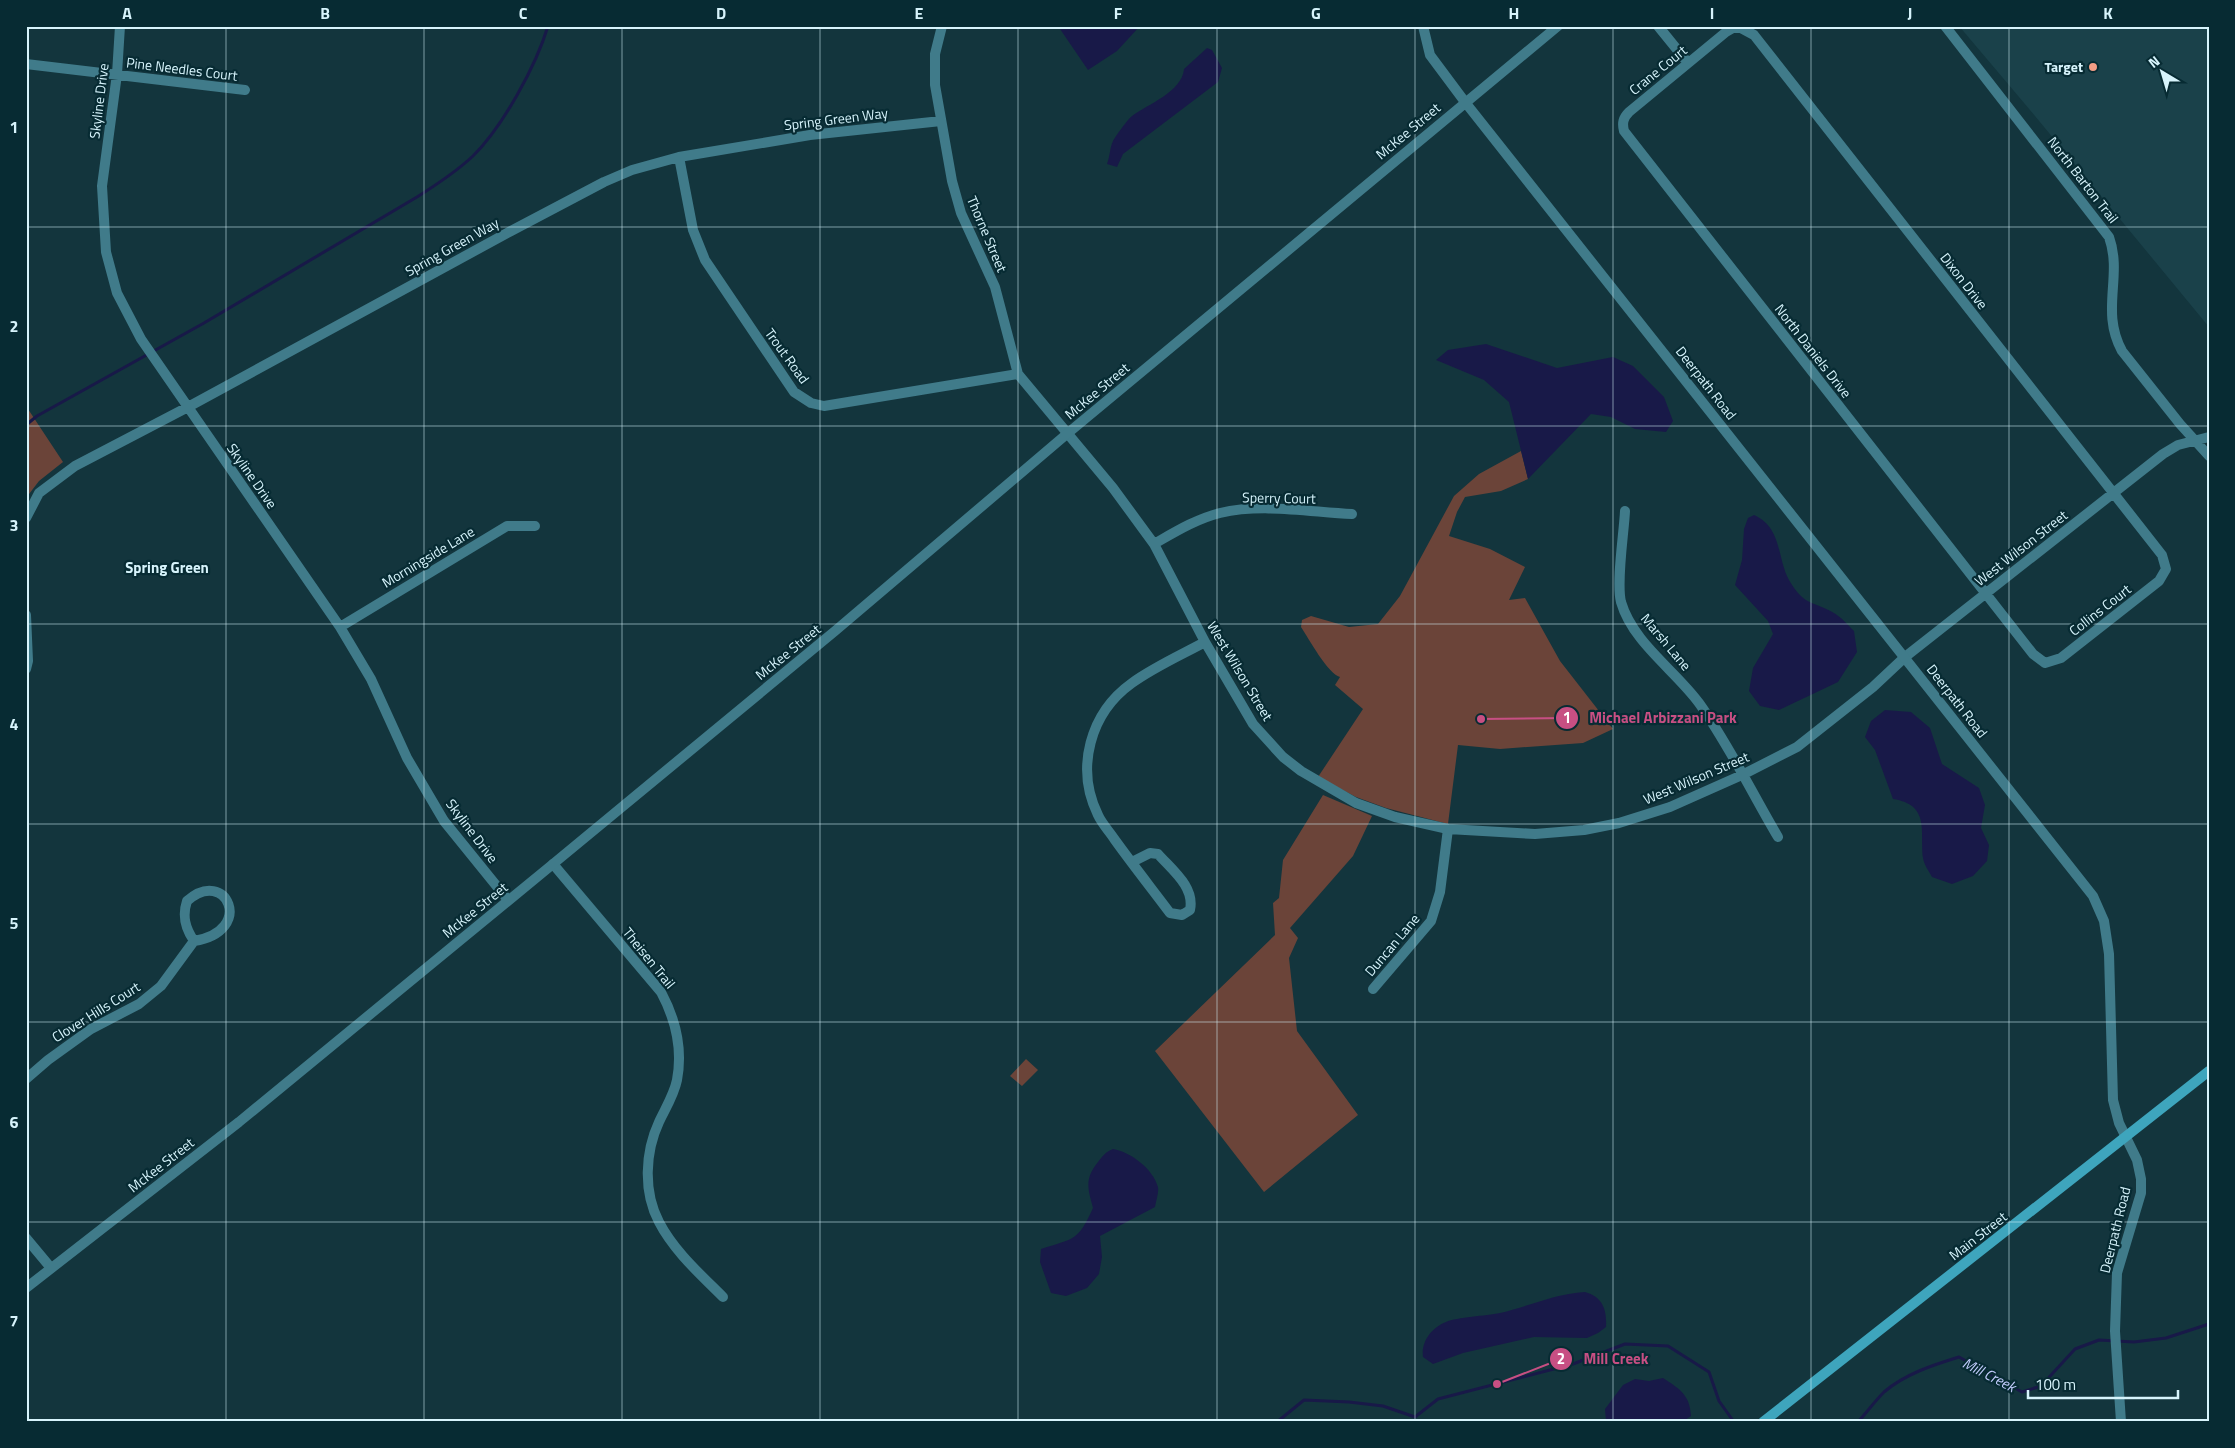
<svg xmlns="http://www.w3.org/2000/svg" width="2235" height="1448" font-family="'Titillium Web',sans-serif">
	<rect width="100%" height="100%" fill="#13353d"/>
	<path fill="#1a414a" d="M1959 26H2209V327L2035 116Z"/>
	<path fill="#6b4439" d="M26 406 63 462 39 481 26 498Z
		M1521 451 1528 479 1501 491 1465 497 1457 512 1449 536 1490 549 1525 567 1509 600 1525 598 1560 661 1613 729 1583 743 1500 749 1458 745 1448 824 1386 808 1356 797 1318 777 1363 709 1335 685 1340 677C1328 674 1309 639 1301 627L1302 620 1311 616 1349 627 1378 624 1400 596 1454 496 1479 474Z
		M1323 795 1372 816 1353 856 1290 928 1298 938 1289 958 1297 1031 1358 1115 1264 1192 1155 1051 1275 935 1273 903 1279 898 1283 860Z
		M1026 1059 1038 1070 1022 1086 1010 1076Z"/>
	<path fill="#181948" d="M1058 26H1140L1117 51 1088 70Z
		M1207 48 1212 50 1222 68 1218 82 1123 154 1117 167 1107 164C1110 156 1110 147 1113 141 1115 137 1128 119 1132 116 1148 104 1182 92 1184 69Z
		M1486 344 1557 368 1613 357 1633 366 1664 397 1673 421 1666 432 1635 429 1611 417 1591 414 1528 479 1509 402 1484 380 1436 360 1448 350Z
		M1754 515C1782 527 1777 558 1789 580 1805 607 1812 600 1834 613 1841 617 1848 625 1854 631L1857 652 1838 682 1779 710 1760 706 1749 691 1753 668 1773 634 1768 621 1735 585 1742 560 1744 529 1748 518Z
		M1885 710 1911 712 1930 728 1942 764 1979 788 1985 805 1981 828 1989 845 1987 861 1973 876 1952 884 1932 877C1929 871 1924 865 1923 858 1920 830 1930 805 1893 799L1875 750 1865 737 1871 721Z
		M1113 1149C1131 1152 1153 1169 1158 1187 1159 1193 1156 1201 1155 1207L1100 1236 1102 1257 1099 1274 1087 1288 1066 1296 1051 1293 1040 1262 1041 1249C1075 1238 1078 1241 1093 1208 1088 1189 1084 1179 1098 1162 1103 1156 1105 1152 1113 1149Z
		M1585 1292C1603 1297 1607 1310 1606 1327L1598 1333 1587 1338 1534 1337 1463 1353 1433 1364 1423 1357C1421 1342 1431 1328 1446 1322 1457 1317 1486 1316 1500 1313 1530 1306 1554 1294 1585 1292Z
		M1663 1378C1680 1389 1690 1395 1691 1416L1682 1422 1606 1421 1605 1409 1623 1385 1635 1379 1649 1381Z"/>
	<g fill="none" stroke-linecap="round" stroke-linejoin="round">
		<path stroke="#181948" stroke-width="3" d="M26 425 37 416 204 323 417 197C436 185 456 172 473 156 503 126 536 66 548 26
			M1277 1422 1304 1400 1349 1402 1383 1406 1415 1417 1438 1399 1573 1364 1625 1344 1668 1346 1709 1372 1719 1401 1734 1422
			M1858 1422C1867 1412 1875 1401 1884 1392 1905 1374 1933 1365 1959 1357L2022 1392 2041 1386 2075 1349 2099 1340 2134 1342 2166 1338 2209 1324"/>
		<path stroke="#407b8a" stroke-width="10" d="M120 26 117 74 102 186 106 252 117 293 141 339 340 627 371 679 407 758 444 821 508 900
			M942 26 935 54V85L952 181 961 213 995 287 1018 374 1113 488 1154 544 1205 642 1253 724 1283 757 1301 771 1356 803 1395 817 1448 829 1535 834 1584 830 1619 823 1670 807 1742 775 1797 747 1873 687 1905 657 2163 454 2178 445 2209 437
			M1423 26 1430 55 1465 102
			M1658 26 1688 63
			M1945 26 2109 237C2123 276 2100 311 2122 351L2180 424 2209 456
			M1733 28H1741L1754 35 2162 555 2166 569 2159 581 2061 658 2045 663 2033 654 1624 131C1622 123 1623 118 1629 112L1726 32Z
			M26 64 245 90
			M679 157 693 230 705 260 794 392 811 403 824 406 1018 374
			M1625 511C1624 533 1616 582 1621 602 1633 643 1675 670 1699 703 1729 745 1752 793 1778 837
			M26 518 39 493 75 466 188 407 511 231 604 182 632 170 679 157 810 135 941 121
			M1154 544C1175 532 1196 519 1220 513 1262 503 1310 512 1352 514
			M26 615 28 661 26 669
			M340 627 507 526H535
			M1132 862 1150 853 1158 854C1172 870 1195 887 1190 910L1182 915 1170 913C1152 889 1133 865 1115 840 1110 832 1102 824 1098 815 1075 768 1090 713 1132 683 1154 667 1181 655 1205 642
			M553 864 661 992C676 1020 683 1048 677 1080 674 1095 665 1109 659 1122 645 1152 643 1192 659 1222 674 1251 700 1274 723 1297
			M1373 989 1431 921 1440 892 1448 829
			M26 1079 48 1060 91 1029 139 1004 161 986 194 941C256 931 226 866 187 901 182 916 185 928 194 941
			M26 1238 51 1268"/>
		<path stroke="#407b8a" stroke-width="10" d="M1465 102 2093 896 2104 921 2109 954 2113 1100 2119 1123 2137 1160 2141 1179V1193L2117 1273 2115 1331 2121 1422
			M26 1288 239 1122 553 864 835 631 1068 433 1558 26"/>
		<path stroke="#3ea5bd" stroke-width="10" d="M1763 1422 2209 1071"/>
	</g>
	<path fill="none" stroke="#d7f4fc" stroke-width="1" stroke-opacity="0.55" d="M226 26V1422M424 26V1422M622 26V1422M820 26V1422M1018 26V1422M1217 26V1422M1415 26V1422M1613 26V1422M1811 26V1422M2009 26V1422M26 227H2209M26 426H2209M26 624H2209M26 824H2209M26 1022H2209M26 1222H2209"/>
	<circle fill="#f49e86" stroke="#072b33" stroke-width="2" cx="2093" cy="67" r="5"/>
	<g text-anchor="middle" stroke-width="4.5" stroke-linejoin="round" paint-order="stroke">
		<g font-size="14" font-weight="bold" fill="#d7f4fc" stroke="#072b33" text-anchor="end">
			<text x="2083" y="72">Target</text>
		</g>
		<g font-size="14" fill="#d7f4fc" stroke="#072b33">
			<text transform="translate(182 69) rotate(7)" y="5">Pine Needles Court</text>
			<text transform="translate(1658 70) rotate(-39)" y="5">Crane Court</text>
			<text transform="translate(99 101) rotate(-83)" y="5">Skyline Drive</text>
			<text transform="translate(836 119) rotate(-7)" y="5">Spring Green Way</text>
			<text transform="translate(1408 131) rotate(-40)" y="5">McKee Street</text>
			<text transform="translate(2083 180) rotate(52)" y="5">North Barton Trail</text>
			<text transform="translate(987 234) rotate(67)" y="5">Thorne Street</text>
			<text transform="translate(452 247) rotate(-29)" y="5">Spring Green Way</text>
			<text transform="translate(1964 281) rotate(52)" y="5">Dixon Drive</text>
			<text transform="translate(1813 351) rotate(52)" y="5">North Daniels Drive</text>
			<text transform="translate(787 356) rotate(54)" y="5">Trout Road</text>
			<text transform="translate(1706 383) rotate(52)" y="5">Deerpath Road</text>
			<text transform="translate(1097 391) rotate(-40)" y="5">McKee Street</text>
			<text transform="translate(252 476) rotate(55)" y="5">Skyline Drive</text>
			<text transform="translate(1279 498) rotate(1)" y="5">Sperry Court</text>
			<text transform="translate(2021 548) rotate(-38)" y="5">West Wilson Street</text>
			<text transform="translate(428 557) rotate(-31)" y="5">Morningside Lane</text>
			<text transform="translate(2100 610) rotate(-38)" y="5">Collins Court</text>
			<text transform="translate(1666 642) rotate(50)" y="5">Marsh Lane</text>
			<text transform="translate(788 652) rotate(-39)" y="5">McKee Street</text>
			<text transform="translate(1240 671) rotate(59)" y="5">West Wilson Street</text>
			<text transform="translate(1957 701) rotate(52)" y="5">Deerpath Road</text>
			<text transform="translate(1696 778) rotate(-23)" y="5">West Wilson Street</text>
			<text transform="translate(472 831) rotate(53)" y="5">Skyline Drive</text>
			<text transform="translate(475 910) rotate(-39)" y="5">McKee Street</text>
			<text transform="translate(1392 945) rotate(-50)" y="5">Duncan Lane</text>
			<text transform="translate(649 958) rotate(51)" y="5">Theisen Trail</text>
			<text transform="translate(96 1012) rotate(-32)" y="5">Clover Hills Court</text>
			<text transform="translate(161 1165) rotate(-38)" y="5">McKee Street</text>
			<text transform="translate(2115 1230) rotate(-76)" y="5">Deerpath Road</text>
			<text transform="translate(1978 1236) rotate(-38)" y="5">Main Street</text>
		</g>
		<g font-size="15" font-weight="bold" fill="#d7f4fc" stroke="#072b33">
			<text x="167" y="573">Spring Green</text>
		</g>
		<g font-size="15" font-style="italic" fill="#c2ccfd" stroke="#072b33">
			<text transform="translate(1989 1375) rotate(27)" y="5">Mill Creek</text>
		</g>
	</g>
	<path fill="none" stroke="#c74f83" stroke-width="2" d="M1481 719L1567 718M1497 1384L1561 1359"/>
	<g fill="#c74f83" stroke="#072b33" stroke-width="2">
		<circle cx="1481" cy="719" r="5"/>
		<circle cx="1497" cy="1384" r="5"/>
		<circle cx="1567" cy="718" r="12"/>
		<circle cx="1561" cy="1359" r="12"/>
	</g>
	<g font-size="15" text-anchor="middle" font-weight="bold" fill="#fff">
		<text x="1567" y="723">1</text>
		<text x="1561" y="1364">2</text>
	</g>
	<g font-size="15" text-anchor="middle" font-weight="bold" fill="#c74f83" stroke="#072b33" stroke-width="4.5" stroke-linejoin="round" paint-order="stroke">
		<text x="1663" y="723">Michael Arbizzani Park</text>
		<text x="1616" y="1364">Mill Creek</text>
	</g>
	<rect width="2235" height="1448" fill="none" stroke="#072b33" stroke-width="55"/>
	<g transform="translate(2162 72) rotate(322)" stroke="#072b33" stroke-width="4" paint-order="stroke">
	<path d="M0-4L9 19L0 12L-9 19Z" fill="#d7f4fc"/>
	<text y="-8" font-size="14" font-weight="bold" text-anchor="middle" fill="#d7f4fc">N</text>
	</g>
	<path d="M2028 1390v8h150v-8" fill="none" stroke="#d7f4fc" stroke-width="2.5"/>
	<text x="2035" y="1390" font-size="15" fill="#d7f4fc" stroke="#072b33" stroke-width="4" paint-order="stroke">100 m</text>
	<rect x="28" y="28" width="2180" height="1392" fill="none" stroke="#d7f4fc" stroke-width="2"/>
	<g font-size="16" text-anchor="middle" font-weight="bold" fill="#d7f4fc">
		<text x="127" y="19">A</text>
		<text x="325" y="19">B</text>
		<text x="523" y="19">C</text>
		<text x="721" y="19">D</text>
		<text x="919" y="19">E</text>
		<text x="1118" y="19">F</text>
		<text x="1316" y="19">G</text>
		<text x="1514" y="19">H</text>
		<text x="1712" y="19">I</text>
		<text x="1910" y="19">J</text>
		<text x="2108" y="19">K</text>
		<text x="14" y="133">1</text>
		<text x="14" y="332">2</text>
		<text x="14" y="531">3</text>
		<text x="14" y="730">4</text>
		<text x="14" y="929">5</text>
		<text x="14" y="1128">6</text>
		<text x="14" y="1327">7</text>
	</g>
</svg>
